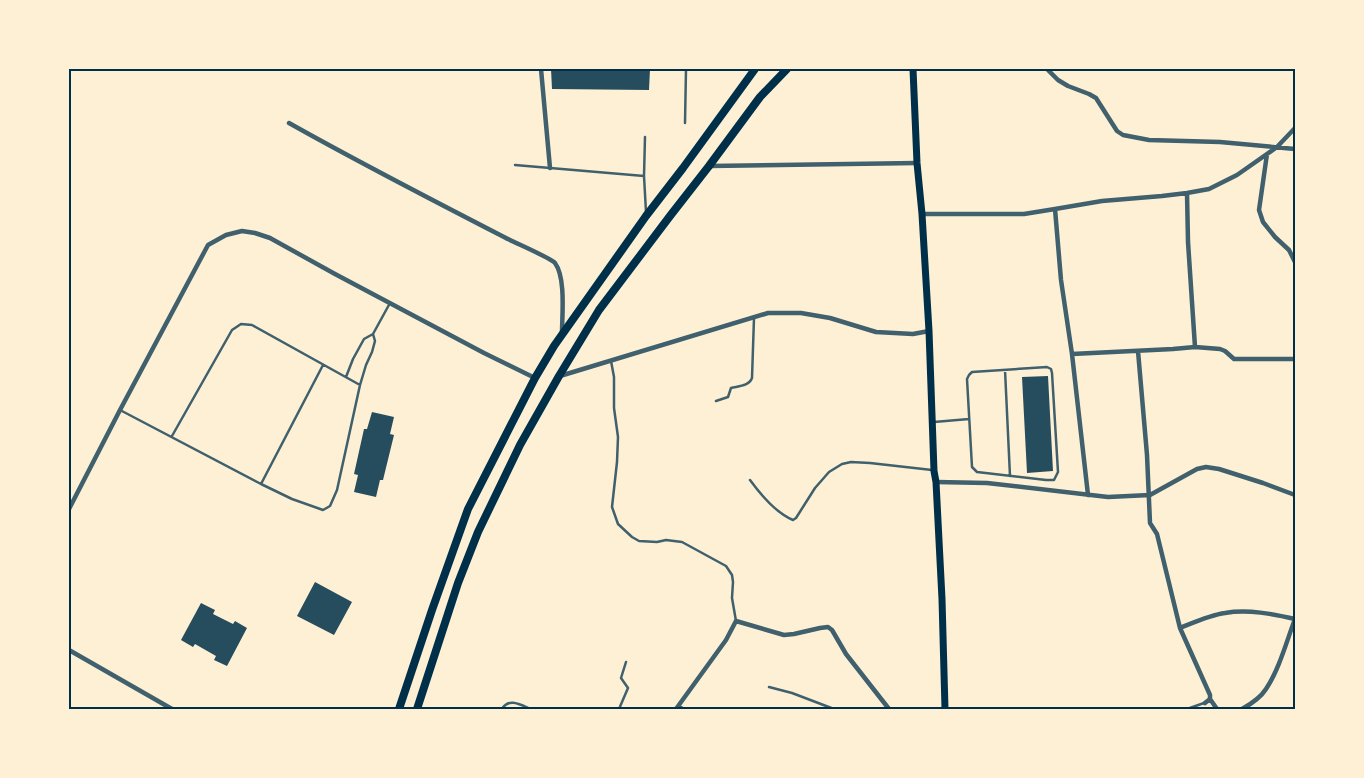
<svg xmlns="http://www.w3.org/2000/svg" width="1364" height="778" font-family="'Playfair Display',serif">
	<rect width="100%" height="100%" fill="#fdf0d5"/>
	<path fill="#264d5e" d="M551 69H650L649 90 552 89Z
		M1048 376 1053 471 1027 473 1022 377Z
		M372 412 394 417 390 434 394 435 383 480H380L376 497 354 492 358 475 354 474 364 429H367Z
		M315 582 352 602 334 635 297 616Z
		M201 603 215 610 213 614 233 624 235 621 247 628 227 666 214 660 216 656 195 644 193 647 181 640Z"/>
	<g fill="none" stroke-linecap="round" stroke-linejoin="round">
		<path stroke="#3f606c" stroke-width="2.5" d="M685 123 686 69
			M645 137 644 176 646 212
			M515 165 644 176
			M611 361 614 377V408L618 437 617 462 612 507 618 524 632 537 639 541 657 542 666 540 682 542 726 566 732 575 733 582 732 598 736 621
			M1047 367 1051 369 1052 373 1058 472 1054 480H1046L977 472 972 467 967 379 969 375 972 372Z
			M1005 370 1010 476
			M346 377 353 359 364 339 373 334 390 303
			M716 401 728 397 731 388C739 386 749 386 752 378L754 318
			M120 410 261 484 292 499 323 510 330 506 337 490 360 385 366 365 372 352 375 341 373 334
			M934 422 969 419
			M172 436 232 330 241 324 252 325 360 385
			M750 480C761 495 776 513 793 520L796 518 815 488 829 472 842 464 851 462 870 463 932 470
			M261 484 323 365
			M769 687 792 693 834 709
			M678 706 685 709
			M502 709C509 697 521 705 531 709
			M619 709 628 688 621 678 626 662
			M1187 709 1204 703"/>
		<path stroke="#3f606c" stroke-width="4.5" d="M541 69 550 168
			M1047 69 1058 80 1068 86 1089 94 1096 98 1117 131 1123 135 1149 140 1220 142 1295 149
			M289 123C360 163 432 200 504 237 513 242 551 258 555 263 566 278 562 315 562 334
			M1267 154 1259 210 1263 222 1275 237 1289 250 1295 262
			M709 166 917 163
			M1187 193 1188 242 1195 347
			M1055 209 1061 280 1072 354 1088 495
			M922 214H1024L1055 209 1102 201 1162 196 1187 193 1209 189 1237 175 1277 147 1295 128
			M1138 351 1147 455 1150 523 1157 534 1180 628 1210 695V699L1205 703
			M1072 354 1173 349 1195 347 1220 349 1225 351 1234 359H1295
			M560 376 768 313H801L830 318 876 332 913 334 929 331
			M936 482 987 483 1108 497 1150 495 1197 469 1206 467 1219 469 1263 483 1295 495
			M69 509 120 410 208 245 226 235 242 231 255 233 270 238 335 274 484 353 535 378
			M1180 628C1195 622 1210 615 1225 613 1248 609 1273 614 1295 619
			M69 650 172 709
			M1210 699 1217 709
			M676 709 726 640 736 621 784 635 794 634 820 628 828 627 832 630 846 654 889 709
			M1242 709C1251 704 1261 697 1266 689 1279 670 1287 640 1295 619"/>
		<path stroke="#003049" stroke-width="7" d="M913 69 917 163 922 214 929 331 934 471 936 482 942 599 945 709"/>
		<path stroke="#003049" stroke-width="8" d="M399 709 432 610 468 509 535 378 554 346 646 216 683 168 755 69
			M417 709 458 583 478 532 520 445 559 376 599 310 670 216 709 166 760 97 787 69"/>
	</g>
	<rect width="1364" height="778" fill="none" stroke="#fdf0d5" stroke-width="140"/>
	<rect x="70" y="70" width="1224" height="638" fill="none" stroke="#003049" stroke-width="2"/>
</svg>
